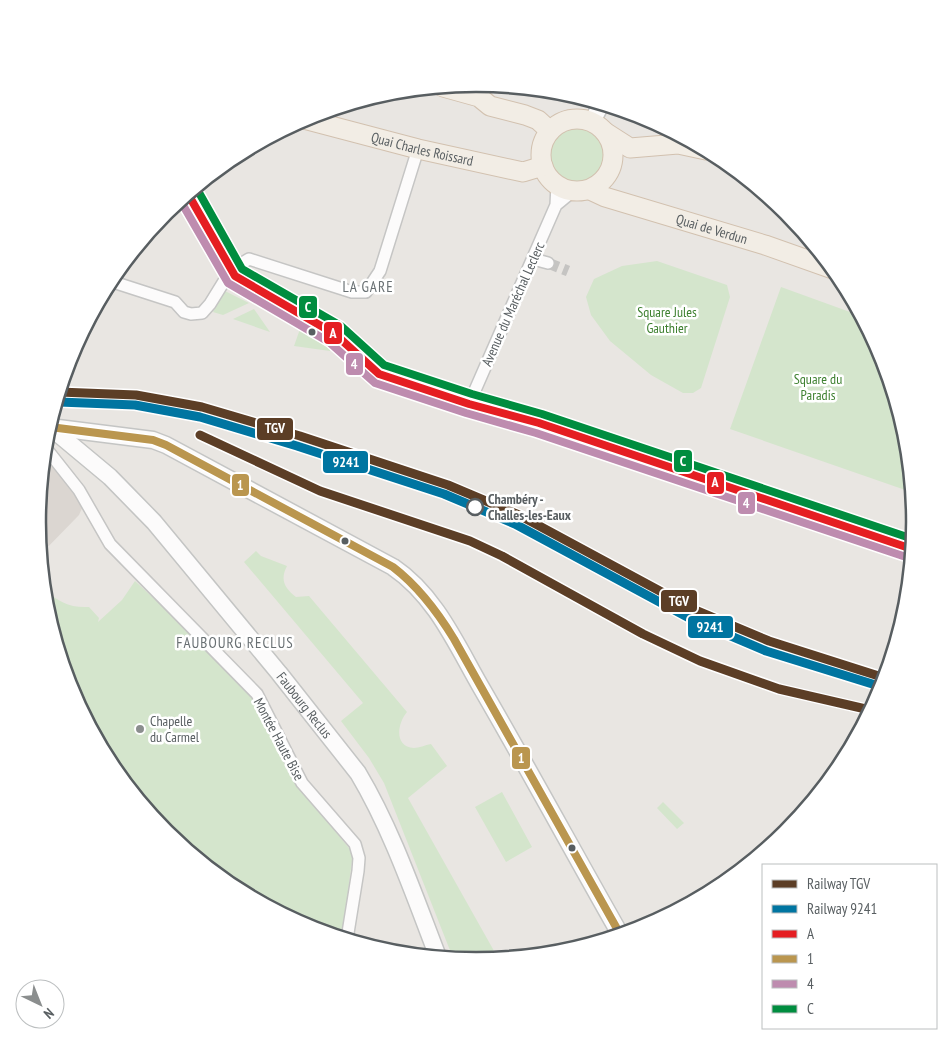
<svg xmlns="http://www.w3.org/2000/svg" width="952" height="1044" font-family="'PT Sans Narrow',sans-serif">
	<rect width="100%" height="100%" fill="#e9e6e2"/>
	<path fill="#dbd6d1" d="M44 453 68 481 83 506 79 515 41 554 38 522Z"/>
	<path fill="#d4e5cc" d="M548 154a29 29 0 1 1 58 0a29 29 0 1 1-58 0Z
		M657 261 727 285 730 297 701 388 693 393H683L651 375 610 341 591 315 586 297 594 279 622 266Z
		M781 287 861 316 881 354 906 437 911 492 730 429Z
		M225 291 249 303 223 315 213 312Z
		M254 309 270 332 233 319Z
		M300 329 320 339 331 349 330 351 294 346Z
		M256 551 261 556 287 566C280 579 284 588 296 597L309 596 407 712C397 724 394 747 414 748 419 748 425 745 431 744L447 766 408 798 498 958 476 960 453 958 384 783 369 758 341 721 363 703 244 562Z
		M135 581 173 616 256 701 295 782 353 853 342 938C221 901 124 809 76 693 74 686 69 680 66 673 55 647 47 616 44 589 59 602 69 608 89 607L99 618 98 622 122 600Z
		M502 792 532 847 506 862 475 807Z
		M663 802 684 823 677 829 657 808Z"/>
	<g fill="none" stroke-linecap="round" stroke-linejoin="round">
		<path stroke="#c5c4c2" stroke-width="11" stroke-dasharray="11 5.5" stroke-linecap="butt" d="M548 263 568 271"/>
		<defs>
			<path id="street" d="M557 185 556 205 469 404 539 423 912 549
				M188 194 231 270
				M556 205 573 191
				M533 259 548 263
				M110 281 175 302 184 312 191 314 202 313 210 304 231 270 249 259 352 292H366L380 271 418 149
				M45 447 79 490 110 544 257 694 302 783 355 844 359 858 358 871 347 939"/>
			<g id="secondary">
				<path d="M592 122 601 104"/>
				<path d="M50 427 153 440 166 445 393 567C436 596 457 646 482 689 529 770 574 853 620 934"/>
				<path id="s1" d="M50 427 110 477 154 522 279 673 358 773C392 830 414 895 438 957"/>
			</g>
			<g id="primary">
				<path d="M443 87 479 97 490 106 525 115 538 120 550 131"/>
				<circle cx="577" cy="155" r="36"/>
				<path id="s2" d="M304 119 418 149 523 172 543 166"/>
				<path d="M605 132 630 148 678 144 706 150"/>
				<path id="s3" d="M590 190 605 197 765 245 833 269"/>
			</g>
		</defs>
		<use href="#street" stroke="#c5c5c4" stroke-width="14"/>
		<use href="#secondary" stroke="#c4c5c4" stroke-width="19"/>
		<use href="#primary" stroke="#d2c1af" stroke-width="21"/>
		<use href="#street" stroke="#fcfbfb" stroke-width="11"/>
		<use href="#secondary" stroke="#fcfbfb" stroke-width="16"/>
		<use href="#primary" stroke="#f2ede5" stroke-width="19"/>
		<defs>
			<path id="bus-1" d="M188 194 235 276 335 334 379 374 469 404 539 423 912 549"/>
			<path id="bus-2" d="M50 427 153 440 166 445 393 567C419 587 437 611 454 639L620 934"/>
			<path id="bus-3" d="M180 200 228 283 329 342 375 383 466 413 536 433 909 558"/>
			<path id="bus-4" d="M197 189 242 269 341 326 384 365 472 394 542 414 913 539"/>
		</defs>
		<use href="#bus-1" stroke="#fff" stroke-width="11"/>
		<use href="#bus-2" stroke="#fff" stroke-width="11"/>
		<use href="#bus-3" stroke="#fff" stroke-width="11"/>
		<use href="#bus-4" stroke="#fff" stroke-width="11"/>
		<use href="#bus-1" stroke="#e51e22" stroke-width="8"/>
		<use href="#bus-2" stroke="#ba964f" stroke-width="8"/>
		<use href="#bus-3" stroke="#be8caf" stroke-width="8"/>
		<use href="#bus-4" stroke="#008d3f" stroke-width="8"/>
		<defs>
			<path id="rail-1" d="M59 392 136 395 202 407 300 436 448 485 519 515 695 610 769 641 885 678
				M200 435 320 491 470 541 502 556 643 634 700 661 779 689 870 710"/>
			<path id="rail-2" d="M59 402 135 405 200 417 297 446 444 494 515 524 691 619 766 651 882 687"/>
		</defs>
		<use href="#rail-1" stroke="#fff" stroke-width="12"/>
		<use href="#rail-2" stroke="#fff" stroke-width="12"/>
		<use href="#rail-1" stroke="#5c3e26" stroke-width="9"/>
		<use href="#rail-2" stroke="#0075a1" stroke-width="9"/>
	</g>
	<g fill="#585e61" stroke="#fff" stroke-width="2">
		<circle cx="312" cy="332" r="4.5"/>
		<circle cx="345" cy="541" r="4.5"/>
		<circle cx="572" cy="848" r="4.5"/>
	</g>
	<circle fill="#fff" stroke="#585e61" stroke-width="2.5" cx="475" cy="507" r="8"/>
	<circle fill="#8b8e8e" stroke="#fff" stroke-width="2" cx="140" cy="729" r="5"/>
	<g text-anchor="middle" stroke-width="5" stroke-linejoin="round" paint-order="stroke">
		<g font-size="14" fill="#585e61" stroke="#fff">
			<text dy="5" stroke="none"><textPath href="#s2" startOffset="122">Quai Charles Roissard</textPath></text>
			<text dy="5" stroke="none"><textPath href="#s3" startOffset="128">Quai de Verdun</textPath></text>
			<text transform="translate(513 304) rotate(-66)" y="5">Avenue du Maréchal Leclerc</text>
			<text dy="5" stroke="none"><textPath href="#s1" startOffset="378">Faubourg Reclus</textPath></text>
			<text transform="translate(279 739) rotate(62)" y="5">Montée Haute Bise</text>
		</g>
		<g font-size="14" fill="#3e8030" stroke="#fff">
			<text x="667" y="317">Square Jules<tspan x="667" dy="16">Gauthier</tspan></text>
			<text x="818" y="384">Square du<tspan x="818" dy="16">Paradis</tspan></text>
		</g>
		<g font-size="14" font-weight="bold" fill="#585e61" stroke="#fff" text-anchor="start">
			<text x="488" y="504">Chambéry -<tspan x="488" dy="16">Challes-les-Eaux</tspan></text>
		</g>
		<g font-size="14" fill="#585e61" stroke="#fff" text-anchor="start">
			<text x="150" y="726">Chapelle<tspan x="150" dy="16">du Carmel</tspan></text>
		</g>
		<g font-size="15" letter-spacing="1" fill="#697073" stroke="#fff">
			<text x="368" y="292">LA GARE</text>
			<text x="235" y="648">FAUBOURG RECLUS</text>
		</g>
	</g>
	<path d="M0 0H952V1044H0ZM46 522a430 430 0 1 1 860 0a430 430 0 1 1-860 0Z" fill="#fff" fill-rule="evenodd"/>
	<path fill="none" stroke="#585e61" stroke-width="2.5" d="M46 522a430 430 0 1 1 860 0a430 430 0 1 1-860 0Z"/>
	<g stroke="#fff" stroke-width="2">
		<rect x="298" y="295" width="20" height="24" rx="5" fill="#008d3f"/>
		<rect x="323" y="321" width="20" height="24" rx="5" fill="#e51e22"/>
		<rect x="345" y="352" width="19" height="24" rx="5" fill="#be8caf"/>
		<rect x="256" y="417" width="38" height="24" rx="5" fill="#5c3e26"/>
		<rect x="673" y="449" width="20" height="24" rx="5" fill="#008d3f"/>
		<rect x="322" y="450" width="47" height="24" rx="5" fill="#0075a1"/>
		<rect x="706" y="471" width="19" height="24" rx="5" fill="#e51e22"/>
		<rect x="231" y="473" width="19" height="24" rx="5" fill="#ba964f"/>
		<rect x="737" y="491" width="19" height="24" rx="5" fill="#be8caf"/>
		<rect x="660" y="589" width="38" height="24" rx="5" fill="#5c3e26"/>
		<rect x="687" y="615" width="47" height="24" rx="5" fill="#0075a1"/>
		<rect x="511" y="746" width="20" height="24" rx="5" fill="#ba964f"/>
	</g>
	<g font-size="14" text-anchor="middle" font-weight="bold" fill="#fff">
		<text x="308" y="312">C</text>
		<text x="333" y="338">A</text>
		<text x="354" y="369">4</text>
		<text x="275" y="433">TGV</text>
		<text x="683" y="466">C</text>
		<text x="346" y="467">9241</text>
		<text x="715" y="487">A</text>
		<text x="240" y="490">1</text>
		<text x="746" y="508">4</text>
		<text x="679" y="606">TGV</text>
		<text x="710" y="632">9241</text>
		<text x="521" y="763">1</text>
	</g>
	<rect x="762" y="864" width="175" height="165" fill="#ffffff" stroke="#bcbfc0"/>
	<rect x="772" y="880" width="25" height="8" fill="#5c3e26" stroke="#bcbfc0"/>
	<text x="807" y="889" font-size="15" fill="#585e61">Railway TGV</text>
	<rect x="772" y="905" width="25" height="8" fill="#0075a1" stroke="#bcbfc0"/>
	<text x="807" y="914" font-size="15" fill="#585e61">Railway 9241</text>
	<rect x="772" y="930" width="25" height="8" fill="#e51e22" stroke="#bcbfc0"/>
	<text x="807" y="939" font-size="15" fill="#585e61">A</text>
	<rect x="772" y="955" width="25" height="8" fill="#ba964f" stroke="#bcbfc0"/>
	<text x="807" y="964" font-size="15" fill="#585e61">1</text>
	<rect x="772" y="980" width="25" height="8" fill="#be8caf" stroke="#bcbfc0"/>
	<text x="807" y="989" font-size="15" fill="#585e61">4</text>
	<rect x="772" y="1005" width="25" height="8" fill="#008d3f" stroke="#bcbfc0"/>
	<text x="807" y="1014" font-size="15" fill="#585e61">C</text>
	<g transform="translate(40 1004) rotate(137)"><circle r="24" fill="#ffffff" stroke="#bcbfc0"/>
	<path d="M0-4L9 19L0 12L-9 19Z" fill="#8b8e8e"/>
	<text y="-8" font-size="14" font-weight="bold" text-anchor="middle" fill="#585e61">N</text>
	</g>
</svg>
